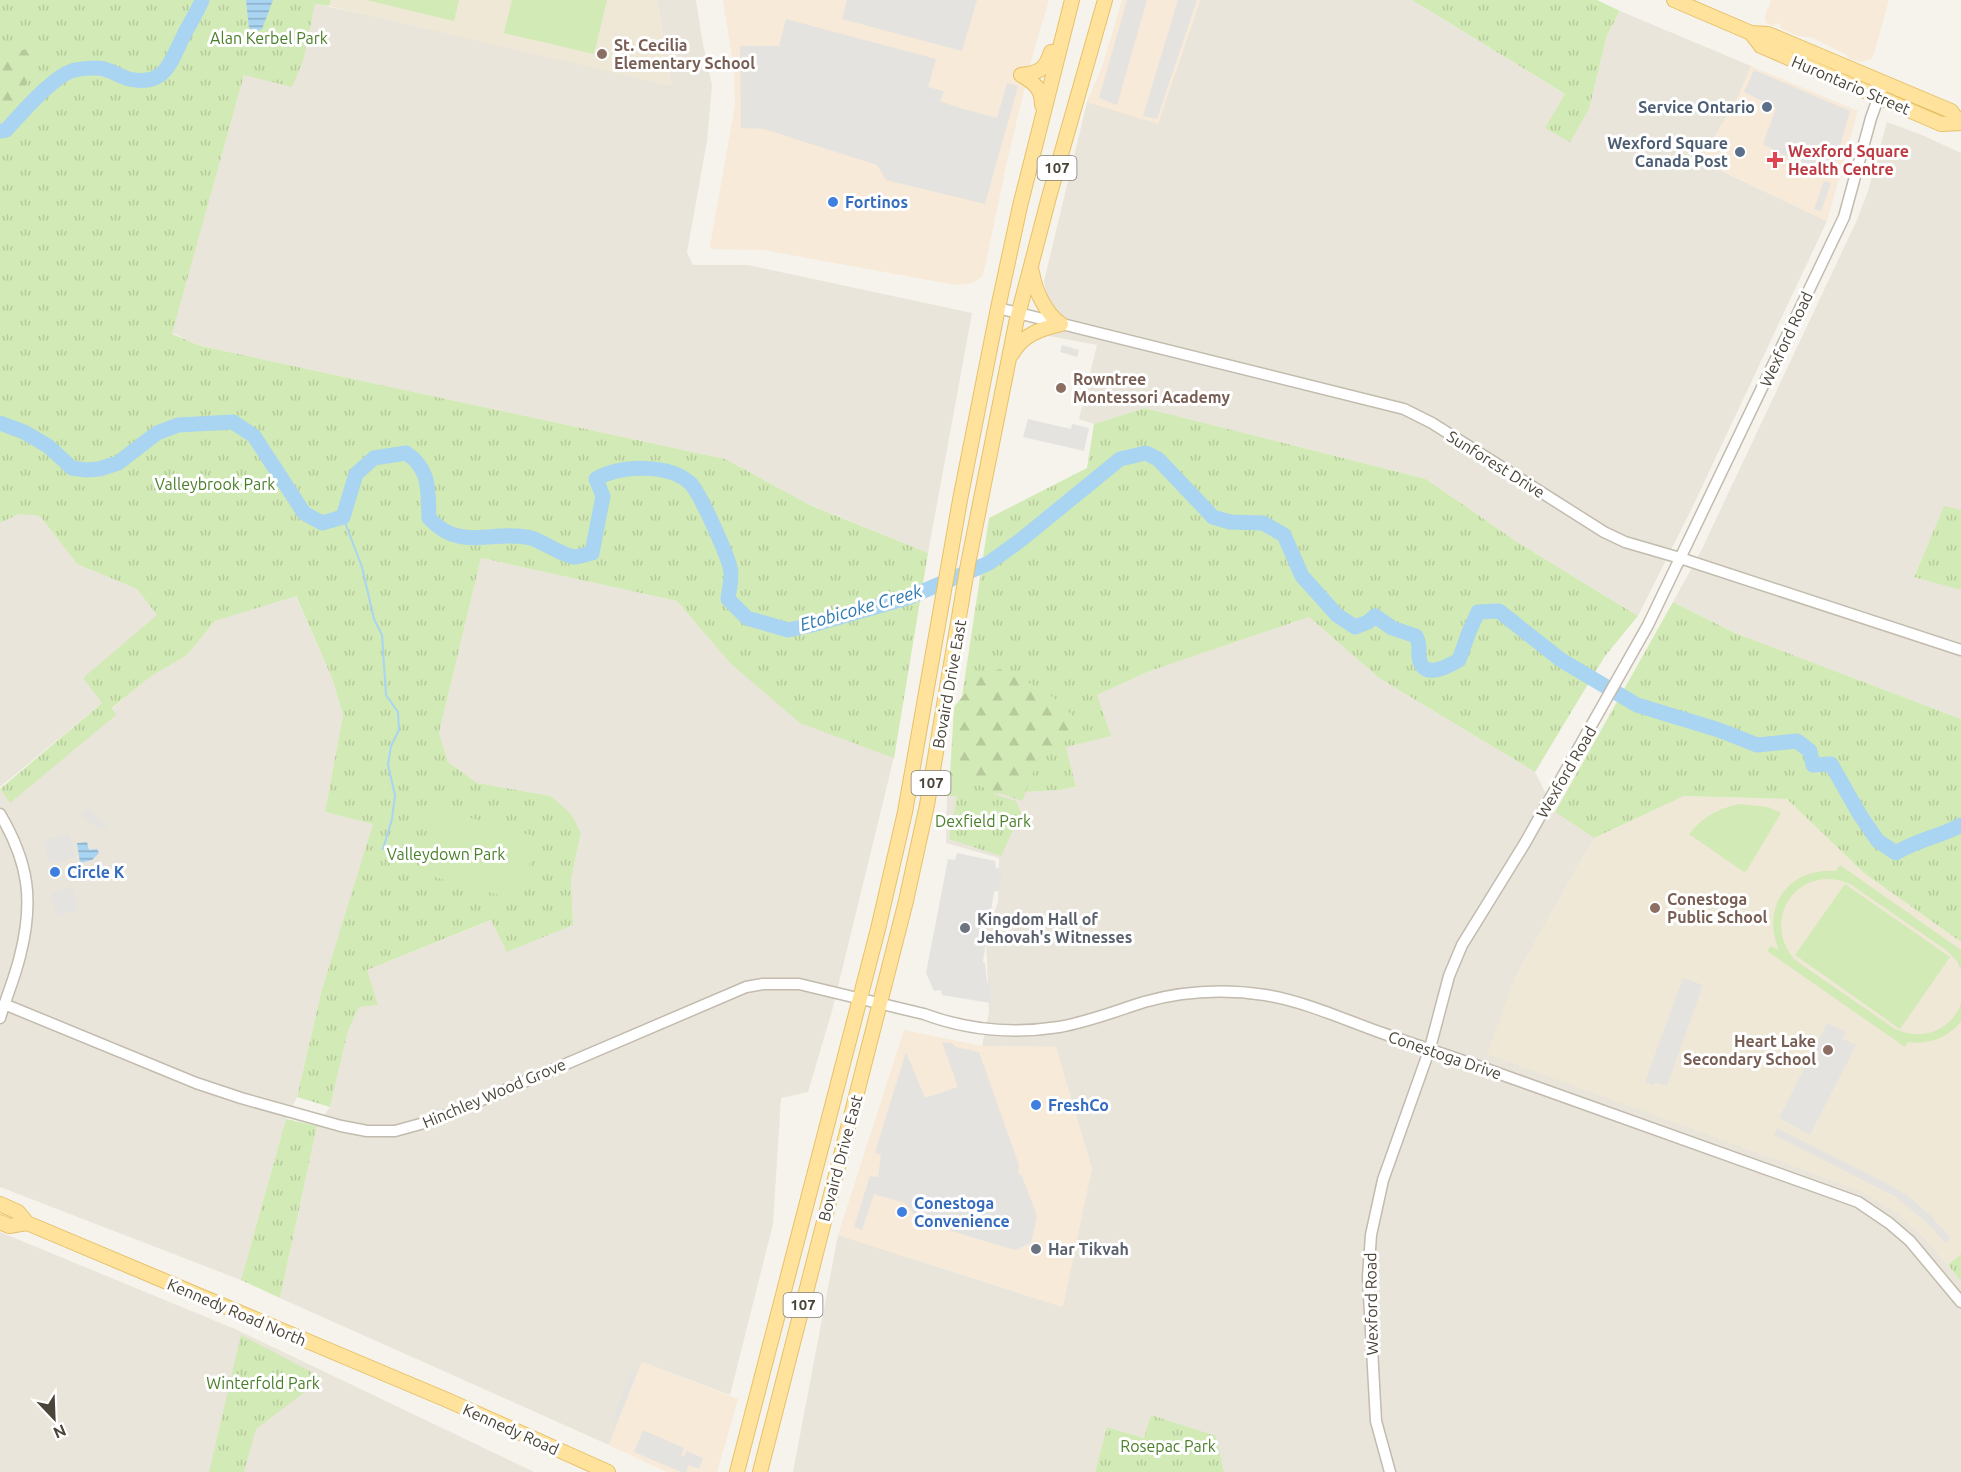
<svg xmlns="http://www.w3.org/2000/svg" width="1961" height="1472" font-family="Ubuntu,sans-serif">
	<defs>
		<pattern id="grass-tufts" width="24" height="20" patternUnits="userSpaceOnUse" patternTransform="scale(1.5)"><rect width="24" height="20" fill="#d2eab5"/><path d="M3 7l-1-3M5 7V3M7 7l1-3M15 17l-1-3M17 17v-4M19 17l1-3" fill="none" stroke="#b6ca9c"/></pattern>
		<pattern id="forest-firs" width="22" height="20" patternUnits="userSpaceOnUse" patternTransform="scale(1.5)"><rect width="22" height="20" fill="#d2eab5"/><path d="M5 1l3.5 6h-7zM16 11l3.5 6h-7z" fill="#b6ca9c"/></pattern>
		<pattern id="water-rules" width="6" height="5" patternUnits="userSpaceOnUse" patternTransform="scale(1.5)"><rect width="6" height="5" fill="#a9d4f2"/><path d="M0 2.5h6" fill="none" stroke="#8caec5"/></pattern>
	</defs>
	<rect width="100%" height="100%" fill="#f6f3ec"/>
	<path fill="#eae5da" d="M657 0H696L702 39 712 85 707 141 687 252 693 265H748L972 313 928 553 806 503 725 459 201 346 172 333 244 75 304 58 315 4 404 22 671 85Z
		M1200 0H1412L1589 109 1607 35 1620 11 1751 66 1738 97 1702 158 1703 162 1827 221 1692 508 1638 616 1517 542 1426 479 1145 408 1094 424 1079 419 1097 345 1044 335 1046 292 1044 281 1087 102 1158 123Z
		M1887 122 1922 135 1961 153V510L1944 507 1914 576 1961 590V719L1735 633 1673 602 1701 551 1857 220 1868 191Z
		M19 514 40 516 77 564 137 589 158 615 126 642 102 703 0 787V523Z
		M481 558 677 601 730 663 895 753 832 1011 808 1092 781 1098 773 1224 730 1395 642 1362 609 1445 280 1298 317 1126 330 1107 348 1031 359 1007 367 970 492 920 573 925 571 879 581 833 551 796 477 783 448 762 439 733Z
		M295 595 332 678 343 715 325 812 374 824 322 989 297 1097 286 1119 241 1280 0 1187V789L10 802 115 715 112 709 151 675 186 656 215 621Z
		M1309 617 1379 678 1535 772 1555 812 1594 838 1515 978 1786 1163 1862 1191 1898 1213 1927 1240 1961 1281V1472H1224L1215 1436 1151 1415 1144 1438 1107 1427 1095 1472H793L838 1235 1063 1307 1056 1047 982 1046 989 1012 986 938 998 902 999 858 946 843 947 796 1059 790 1076 787 1066 747 1097 695 1150 671Z
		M0 1232 235 1329 534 1472H0Z"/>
	<path fill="#f7ead8" d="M723 0H1049L1034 50 1008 157 983 276 973 283 956 285 763 250 713 249 710 246 735 105 734 70Z
		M1122 0H1200L1158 124 1087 102 1102 67Z
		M1771 0H1889L1873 57 1871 59 1861 62 1850 59 1845 54 1810 37 1797 36 1780 28 1781 25 1776 23 1774 26 1766 23 1765 16Z
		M1751 66 1858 111 1827 221 1704 162 1702 158 1738 97Z
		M904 1030 982 1046 1056 1047 1092 1168 1063 1307 838 1235Z
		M642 1362 738 1399 717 1472H667L609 1445Z"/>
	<path fill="#efe8d6" d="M331 0H657L671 86 329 6Z
		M1684 796 1787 799 1864 873 1961 942V1254L1948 1265 1927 1240 1898 1213 1862 1191 1487 1054 1515 978 1594 838Z"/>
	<path fill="url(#grass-tufts)" d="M0 0H331L329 6 315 4 304 58 292 87 244 75 172 334 201 346 725 459 810 505 928 553 894 758 800 723 730 663 677 601 481 558 439 733 448 762 477 783 551 796 571 814 581 833 571 879 573 925 507 952 491 920 367 970 378 1005 359 1007 348 1031 330 1107 297 1097 322 989 373 824 325 812 343 715 332 678 296 596 215 621 186 656 151 676 112 708 116 715 10 803 0 789 102 703 83 678 157 615 137 589 77 564 40 516 19 514 0 523Z
		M1412 0H1597L1620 11 1607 35 1589 109 1570 142 1545 128 1565 94Z
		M1145 408 1426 479 1517 542 1638 616 1605 656 1535 772 1379 678 1309 617 1150 671 1097 695 1111 736 1066 747 1076 787 1059 790 993 794 1016 801 1021 813 1001 856 949 839 957 796H947L989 518 1087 468 1094 424Z
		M1944 506 1961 510V590L1914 577Z
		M1673 602 1735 633 1961 719V942L1864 873 1787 799 1684 796 1594 838 1555 812Z
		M286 1119 317 1126 280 1298 241 1280Z
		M1961 1254V1281L1948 1265Z
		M241 1335 323 1378 256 1429 244 1472H209Z
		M1151 1415 1216 1436 1224 1472H1095L1107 1427 1144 1438Z"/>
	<path fill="url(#forest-firs)" d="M38 46 35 71 7 114 0 116V56Z
		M1000 669C1036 686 1065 697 1084 734L1042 750 1022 801 950 775 954 707 979 676Z"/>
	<path fill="#d2eab5" d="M366 0H459L454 21Z
		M512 0H607L594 54 504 33Z
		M1739 804 1768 807 1781 813 1747 870 1744 872 1689 834C1703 817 1717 809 1739 804Z
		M435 808 537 837 520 901 417 872Z
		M1840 865 1961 950V970L1957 961 1946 950 1850 884C1799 862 1759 919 1795 960L1895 1029C1921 1041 1950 1032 1961 1004V1022C1947 1038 1929 1045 1908 1042L1905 1047 1767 951 1771 946 1779 950C1760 907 1789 867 1836 871Z
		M1845 884 1950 957 1900 1029 1795 955Z"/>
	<path fill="#e5e3e0" d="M847 0H977L962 51 842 19Z
		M1127 0H1147L1117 105 1099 98Z
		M1178 0H1197L1157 119 1143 116Z
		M786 19 936 59 928 87 944 91 940 101 960 108 997 118 1007 83 1018 86 985 204 886 180 877 165 764 129 741 128 740 46H779Z
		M1754 70 1850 111 1835 164 1825 161 1821 175 1763 144 1776 108 1744 92Z
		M1824 181 1831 183 1821 211 1814 209Z
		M1062 345 1079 350 1077 357 1060 352Z
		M1028 419 1071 429 1072 424 1089 428 1084 451 1023 437Z
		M88 808 100 821 107 822 106 830 93 826 87 821 81 813Z
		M69 834 75 857 57 863 56 861 49 863 44 840Z
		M957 853 995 861 996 868 1002 869 1000 890 994 892 983 962 985 963 987 982 991 989 990 1003 942 995 941 990 934 991 926 973 948 859 955 860Z
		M66 888 67 890 74 888 77 911 56 916 51 894Z
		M1683 978 1703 985 1667 1086 1655 1082 1653 1085 1645 1082Z
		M1827 1023 1846 1032 1843 1039 1856 1045 1810 1135 1779 1118Z
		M942 1042 952 1043 956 1047 979 1052 1019 1165 1018 1172 1022 1176 1037 1216 1031 1243 1015 1250 951 1231 944 1221 914 1214 905 1203 874 1194 862 1230 854 1227 870 1176 878 1177 881 1155 875 1152 906 1052 925 1098 958 1087Z
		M1777 1128 1886 1183 1909 1197 1929 1214 1951 1238 1945 1243 1928 1224 1896 1197 1774 1135Z
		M632 1371 636 1373 616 1423 612 1421Z
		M643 1430 684 1448 681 1456 684 1457 687 1451 703 1458 699 1469 689 1465 686 1472H681L634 1452Z"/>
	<path fill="url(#water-rules)" d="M246 0H273L262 29 256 32 249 28Z
		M87 842 89 850 97 849 99 853 92 860 80 863 77 843Z"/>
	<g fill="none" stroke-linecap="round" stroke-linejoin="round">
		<path stroke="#a9d4f2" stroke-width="2" d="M343 517 362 567 374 619 382 635 386 695 398 712 399 730 391 746 388 765 395 795 392 819 383 849"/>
		<path stroke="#a9d4f2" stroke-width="15" d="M0 131 6 130C21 114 55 74 75 70 83 68 99 67 107 70 114 72 121 77 129 79 165 87 170 63 183 37 189 24 197 13 202 0
			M0 423 24 432 48 446 72 468 86 470 99 469 118 463 157 433 178 425 233 422 254 436 304 513 322 523 343 517 356 474 374 458 406 453C431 469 428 492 429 518 461 553 493 529 531 538 544 542 561 555 574 557 579 557 587 554 592 553L603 496 596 479C620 465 670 463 691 484 701 495 726 552 730 567 733 576 729 590 728 599L747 618 788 630 812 625 907 598 989 563 1022 539 1120 459 1146 453 1158 459 1213 517 1230 522 1263 523 1284 535 1302 576 1337 615 1355 627 1368 622 1375 616 1392 628 1416 636C1421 647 1418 646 1419 656 1421 681 1447 667 1459 660L1469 632 1478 612 1499 611 1561 660 1637 705 1719 730 1757 745 1797 741 1810 751 1813 765 1831 764 1860 815 1878 841 1896 853C1918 839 1940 837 1961 825"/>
		<defs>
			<path id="minor" d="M998 308 1404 409 1432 423 1604 532 1625 542 1680 558 1961 650
				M0 814C29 863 34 901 20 956 15 977 6 998 0 1018
				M4 1004 196 1083 241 1098 341 1126 367 1131H395L435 1120 746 987 763 984H799L924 1014C967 1030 1014 1034 1059 1027 1088 1022 1116 1011 1144 1002 1183 991 1225 989 1265 995 1304 1001 1345 1020 1382 1033 1412 1044 1444 1054 1475 1065 1603 1111 1731 1156 1858 1202L1889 1223 1910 1241 1961 1302
				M1390 1472 1376 1421 1368 1277 1371 1235 1383 1180 1430 1048 1449 976 1462 945 1525 843 1648 625 1844 217 1871 118 1884 82"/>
			<path id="major" d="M1674 0 1751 33 1768 34 1951 111 1958 121
				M1751 33 1761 46 1941 124 1961 123
				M1021 75C1039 73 1046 69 1051 52
				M1021 75C1035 83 1042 89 1042 105
				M1032 272C1035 290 1045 313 1061 324
				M1012 354C1023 334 1041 329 1061 324
				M0 1204 18 1212 27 1223 447 1400 608 1472
				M0 1222 9 1226 27 1223
				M737 1472 878 929 905 812 960 500 998 308 1020 206 1072 0
				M760 1472 906 901 927 805 968 564 1016 323 1049 197 1105 0"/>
		</defs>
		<use href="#minor" stroke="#c2bbae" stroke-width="13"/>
		<use href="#major" stroke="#e6c16a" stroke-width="16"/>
		<use href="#minor" stroke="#fff" stroke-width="10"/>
		<use href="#major" stroke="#ffe39c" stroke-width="14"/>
	</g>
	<g fill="#8d6e63" stroke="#fff" stroke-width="2">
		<circle cx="602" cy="54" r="6"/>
		<circle cx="1061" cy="388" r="6"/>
		<circle cx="1655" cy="908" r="6"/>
		<circle cx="1828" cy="1050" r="6"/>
	</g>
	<g fill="#5c6f8a" stroke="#fff" stroke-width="2">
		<circle cx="1767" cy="107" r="6"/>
		<circle cx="1740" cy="152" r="6"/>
	</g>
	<path fill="#e0444e" stroke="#fff" stroke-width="2" d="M1772 151h6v6h6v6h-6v6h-6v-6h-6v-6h6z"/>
	<g fill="#3f7fe0" stroke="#fff" stroke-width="2">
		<circle cx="833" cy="202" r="6"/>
		<circle cx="55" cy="872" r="6"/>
		<circle cx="1036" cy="1105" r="6"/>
		<circle cx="902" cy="1212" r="6"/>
	</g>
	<g fill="#6b7280" stroke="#fff" stroke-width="2">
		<circle cx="965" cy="928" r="6"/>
		<circle cx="1036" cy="1249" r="6"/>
	</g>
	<g text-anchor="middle" stroke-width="6" stroke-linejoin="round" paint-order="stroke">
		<g fill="#fff" stroke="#817c74" stroke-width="1.5">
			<rect x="1037.5" y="156" width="39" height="24" rx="4.5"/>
			<rect x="911.5" y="771" width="39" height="24" rx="4.5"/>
			<rect x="783.5" y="1293" width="39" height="24" rx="4.5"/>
		</g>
		<g font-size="15" font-weight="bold" fill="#4b4439">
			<text x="1057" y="173">107</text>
			<text x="931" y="788">107</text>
			<text x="803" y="1310">107</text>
		</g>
		<g font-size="16" fill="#4a7f2a" stroke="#fff">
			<text x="269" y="44">Alan Kerbel Park</text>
			<text x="215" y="490">Valleybrook Park</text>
			<text x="983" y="827">Dexfield Park</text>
			<text x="446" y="860">Valleydown Park</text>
			<text x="263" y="1389">Winterfold Park</text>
			<text x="1168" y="1452">Rosepac Park</text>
		</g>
		<g font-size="16" font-weight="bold" fill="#785e54" stroke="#fff" text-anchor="start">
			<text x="614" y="51">St. Cecilia<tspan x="614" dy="18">Elementary School</tspan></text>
			<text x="1073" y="385">Rowntree<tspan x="1073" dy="18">Montessori Academy</tspan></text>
			<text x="1667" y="905">Conestoga<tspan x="1667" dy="18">Public School</tspan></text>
			<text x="1816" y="1047" text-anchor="end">Heart Lake<tspan x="1816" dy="18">Secondary School</tspan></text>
		</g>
		<g font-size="16" fill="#4b4439" stroke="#fff">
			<text transform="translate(1851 85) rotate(23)" y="6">Hurontario Street</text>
			<text transform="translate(1786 339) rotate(-65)" y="6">Wexford Road</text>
			<text transform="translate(1496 464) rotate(32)" y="6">Sunforest Drive</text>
			<text transform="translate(949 684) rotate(-80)" y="6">Bovaird Drive East</text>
			<text transform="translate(1566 772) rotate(-60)" y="6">Wexford Road</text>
			<text transform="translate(1445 1055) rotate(19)" y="6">Conestoga Drive</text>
			<text transform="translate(494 1093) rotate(-23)" y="6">Hinchley Wood Grove</text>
			<text transform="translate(840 1158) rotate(-75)" y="6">Bovaird Drive East</text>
			<text transform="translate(1371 1304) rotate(-91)" y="6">Wexford Road</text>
			<text transform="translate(237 1312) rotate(23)" y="6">Kennedy Road North</text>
			<text transform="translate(511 1429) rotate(24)" y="6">Kennedy Road</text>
		</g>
		<g font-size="16" font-weight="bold" fill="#4e5e75" stroke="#fff" text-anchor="end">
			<text x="1755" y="113">Service Ontario</text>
			<text x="1728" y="149">Wexford Square<tspan x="1728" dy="18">Canada Post</tspan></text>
		</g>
		<g font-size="16" font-weight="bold" fill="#be3a42" stroke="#fff" text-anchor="start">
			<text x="1788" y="157">Wexford Square<tspan x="1788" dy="18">Health Centre</tspan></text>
		</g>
		<g font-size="16" font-weight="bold" fill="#366cbe" stroke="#fff" text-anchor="start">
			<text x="845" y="208">Fortinos</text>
			<text x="67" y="878">Circle K</text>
			<text x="1048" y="1111">FreshCo</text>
			<text x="914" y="1209">Conestoga<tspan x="914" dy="18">Convenience</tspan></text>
		</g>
		<g font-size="16" font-weight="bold" fill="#5b616d" stroke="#fff" text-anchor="start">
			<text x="977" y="925">Kingdom Hall of<tspan x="977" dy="18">Jehovah's Witnesses</tspan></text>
			<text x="1048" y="1255">Har Tikvah</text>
		</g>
		<g font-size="18" font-style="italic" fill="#2e7ab2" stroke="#fff">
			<text transform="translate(861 608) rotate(-16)" y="6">Etobicoke Creek</text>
		</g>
	</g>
	<g transform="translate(54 1418) rotate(157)" stroke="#ffffff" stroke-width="4.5" paint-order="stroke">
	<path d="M0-4.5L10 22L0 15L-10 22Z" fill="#4b4439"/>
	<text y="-9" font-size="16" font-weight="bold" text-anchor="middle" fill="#4b4439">N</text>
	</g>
</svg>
